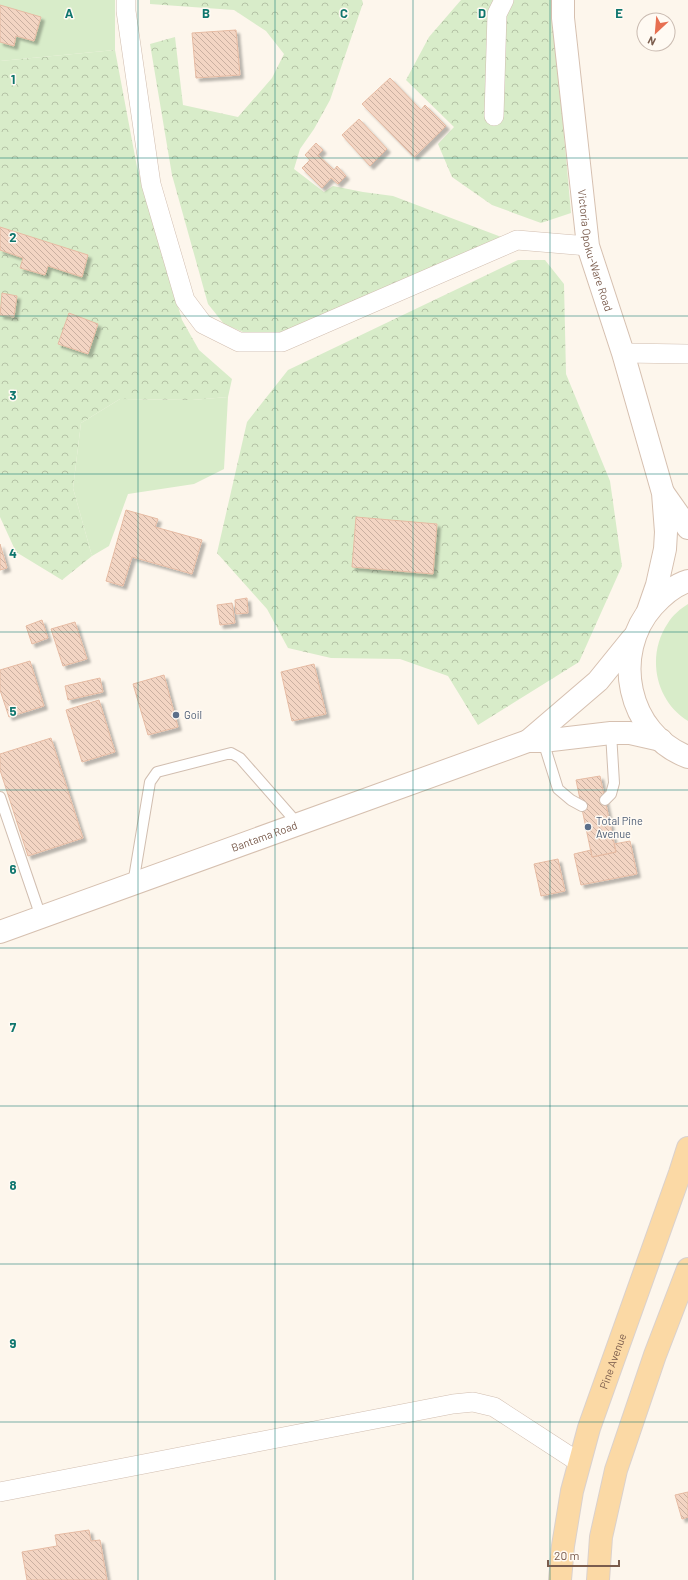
<svg xmlns="http://www.w3.org/2000/svg" width="688" height="1580" viewBox="0 0 688 1580" font-family="Barlow,sans-serif">
<defs>
<pattern id="forest-crowns" width="20" height="18" patternUnits="userSpaceOnUse"><rect width="20" height="18" fill="#d8ecc9"/><path d="M2 6a3 3 0 1 1 6 0M12 15a3 3 0 1 1 6 0" fill="none" stroke="#b4c2a5"/></pattern>
<pattern id="building-back-hatch" width="6" height="6" patternUnits="userSpaceOnUse"><rect width="6" height="6" fill="#f3d5c3"/><path d="M-1 5l2 2M0 0l6 6M5-1l2 2" fill="none" stroke="#cab0a1"/></pattern>
<filter id="shadow"><feDropShadow dx="3.5" dy="3.5" stdDeviation="1" flood-color="#0004"/></filter>
</defs>
<rect width="100%" height="100%" fill="#fdf6ec"/>
<path fill="#d8ecc9" d="M0,0H115V50L0,61Z
M228,397L224,469L194,484L128,494L109,546L92,556L73,488L81,423L120,399L192,400Z
M688,604V721C655,701 646,655 668,623C673,615 680,609 688,604Z"/>
<path fill="url(#forest-crowns)" d="M150,0H362L363,3L330,100L314,129L300,149L294,169L324,192L333,186L363,192L393,196L504,238L279,335H250L224,324L208,304L172,175L150,44L175,37L183,105L238,117L272,78L284,54L266,31L234,10L150,4Z
M461,0H552L571,213L541,223L492,205L452,177L438,144L454,127L406,80L429,37Z
M115,50L137,167L182,320L199,350L232,379L228,397L192,400L120,399L81,423L73,488L92,556L62,580L16,552L0,517V61Z
M518,260H545L564,284L566,374L610,481L622,566L579,662L478,725L448,676L400,659L331,658L288,648L267,609L217,553L247,422L288,370Z"/>
<path fill="url(#building-back-hatch)" stroke="#e6bba3" filter="url(#shadow)" d="M0,5L41,17L34,41L16,36L14,46L0,42Z
M236,30L240,75L196,78L192,33Z
M390,78L421,110L425,105L446,126L414,157L362,104Z
M359,119L387,149L370,166L342,135Z
M316,143L323,150L318,155L334,170L337,166L346,176L338,184L331,178L322,188L302,168L310,160L305,155Z
M0,227L88,255L82,277L48,266L45,275L20,268L23,258L0,250Z
M2,293L17,296L14,317L0,315Z
M69,313L98,324L88,354L58,344Z
M126,510L158,519L155,527L202,540L192,574L132,557L123,586L106,581Z
M356,517L437,524L433,574L352,567Z
M0,544L7,568L0,570Z
M247,598L248,613L236,614L235,600Z
M232,603L235,623L220,625L217,605Z
M42,620L48,638L32,644L26,626Z
M75,622L87,659L63,666L51,629Z
M30,661L44,706L9,717L0,690V670Z
M314,664L326,714L292,721L281,672Z
M164,675L178,727L148,735L133,684Z
M100,678L103,692L68,700L65,686Z
M99,700L115,752L82,762L66,710Z
M51,738L83,838L28,856L0,770V754Z
M600,776L616,852L592,857L576,780Z
M630,841L637,874L581,885L574,854L591,850L592,857L616,852L614,844Z
M558,859L565,891L541,896L534,864Z
M688,1492V1517L682,1519L675,1495Z
M89,1530L91,1541L100,1540L107,1580H27L22,1552L57,1546L55,1535Z"/>
<g fill="none" stroke-linecap="round" stroke-linejoin="round">
<defs>
<path id="lane" d="M543,741L558,789L571,800L582,806
M0,797L41,917
M605,800L611,794L614,783L611,733
M133,884L150,782L157,772L231,753L240,758L298,824"/>
<path id="street" d="M126,0V11L151,184L185,300L203,324L239,342H282L517,240L588,246
M494,116L497,14L504,0
M623,353L688,354
M0,1492L453,1404L473,1402L494,1407L580,1463"/>
<g id="secondary">
<path id="s1" d="M563,0V18L588,246L623,353L663,493L666,532L665,549L657,585L648,611"/>
<path d="M664,494L688,528"/>
<path d="M688,581C675,585 663,595 653,606C611,653 627,734 688,757"/>
<path d="M528,741L598,681L632,639"/>
<path id="s2" d="M0,932L528,741H543L611,733H630L661,740"/>
</g>
<g id="primary">
<path id="s3" d="M560,1580L563,1546L572,1491L589,1428L680,1173L688,1148"/>
<path d="M598,1580L601,1537L616,1470L655,1355L688,1269"/>
</g>
</defs>
<use href="#lane" stroke="#d1beb0" stroke-width="12"/>
<use href="#street" stroke="#d1beb0" stroke-width="20"/>
<use href="#secondary" stroke="#d6c0b0" stroke-width="24"/>
<use href="#primary" stroke="#dad1cd" stroke-width="24"/>
<use href="#lane" stroke="#fff" stroke-width="10"/>
<use href="#street" stroke="#fff" stroke-width="19"/>
<use href="#secondary" stroke="#fff" stroke-width="22"/>
<use href="#primary" stroke="#fbd9a5" stroke-width="22"/>
</g>
<path fill="none" stroke="#0f766e" stroke-width="1" stroke-opacity="0.55" d="M138,0V1580M275,0V1580M413,0V1580M550,0V1580M0,158H688M0,316H688M0,474H688M0,632H688M0,790H688M0,948H688M0,1106H688M0,1264H688M0,1422H688"/>
<g fill="#5c6f8a" stroke="#fffaf3" stroke-width="1.5">
<circle cx="176" cy="715" r="4"/>
<circle cx="588" cy="827" r="4"/>
</g>
<g text-anchor="middle" stroke-width="3" stroke-linejoin="round" paint-order="stroke">
<g font-size="11" fill="#7a5c4d" stroke="#fffaf3">
<text dy="4" stroke="none"><textPath href="#s1" startOffset="253">Victoria Opoku-Ware Road</textPath></text>
<text dy="4" stroke="none"><textPath href="#s2" startOffset="281">Bantama Road</textPath></text>
<text dy="4" stroke="none"><textPath href="#s3" startOffset="226">Pine Avenue</textPath></text>
</g>
<g font-size="11" fill="#4e5e75" stroke="#fffaf3" text-anchor="start">
<text x="184" y="719">Goil</text>
<text x="596" y="825">Total Pine<tspan x="596" dy="13">Avenue</tspan></text>
</g>
</g>
<g font-size="13" text-anchor="middle" font-weight="bold" fill="#0f766e" stroke="#fffaf3" stroke-width="3" stroke-linejoin="round" paint-order="stroke">
<text x="69" y="18">A</text>
<text x="206" y="18">B</text>
<text x="344" y="18">C</text>
<text x="482" y="18">D</text>
<text x="619" y="18">E</text>
<text x="13" y="84">1</text>
<text x="13" y="242">2</text>
<text x="13" y="400">3</text>
<text x="13" y="558">4</text>
<text x="13" y="716">5</text>
<text x="13" y="874">6</text>
<text x="13" y="1032">7</text>
<text x="13" y="1190">8</text>
<text x="13" y="1348">9</text>
</g>
<g transform="translate(656 32) rotate(206)"><circle r="19" fill="#fffaf3" stroke="#cabbb1"/>
<path d="M0-3L7 15L0 10L-7 15Z" fill="#e76f51"/>
<text y="-6" font-size="11" font-weight="bold" text-anchor="middle" fill="#7a5c4d">N</text>
</g>
<path d="M548 1560v6h71v-6" fill="none" stroke="#7a5c4d" stroke-width="2"/>
<text x="554" y="1560" font-size="12" fill="#7a5c4d" stroke="#fffaf3" stroke-width="3" paint-order="stroke">20 m</text>
</svg>
